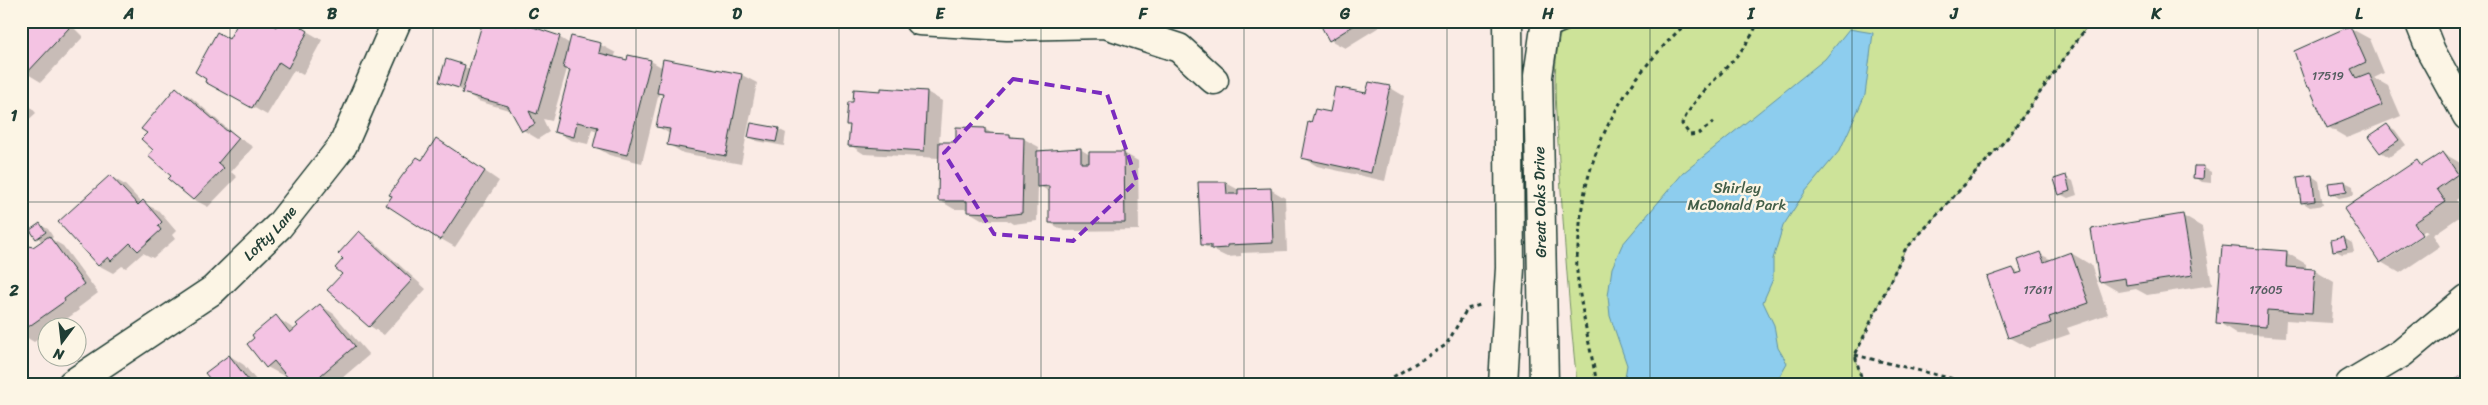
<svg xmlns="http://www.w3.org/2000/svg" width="2488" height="405" viewBox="0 0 2488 405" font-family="Sriracha,sans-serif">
<rect width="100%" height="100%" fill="#faebe5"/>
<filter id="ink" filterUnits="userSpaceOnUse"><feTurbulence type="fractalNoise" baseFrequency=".02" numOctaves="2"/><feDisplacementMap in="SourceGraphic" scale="10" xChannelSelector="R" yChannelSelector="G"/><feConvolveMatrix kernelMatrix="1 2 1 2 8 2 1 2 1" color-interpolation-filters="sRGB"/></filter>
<g filter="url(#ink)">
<path fill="#cde399" stroke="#769066" d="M1564,21H2091L2009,136L1905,250L1855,355L1863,384H1577C1569,309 1564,235 1559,161C1557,115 1549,65 1564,21Z"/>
<path fill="#8dcdee" stroke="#6193a4" d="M1849,29L1873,33L1865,95L1840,150L1805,192L1783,226L1773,259V279L1763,302L1774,325L1778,348L1787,363L1779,377L1780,384H1624L1627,365L1610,316L1608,296L1612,268L1622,245L1683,173L1825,59Z"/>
<path fill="#0003" fill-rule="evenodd" d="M21,21H67L83,37L41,82L26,73Z
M289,21L322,40L303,75L294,70L267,115L207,81L229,41L277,29Z
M1318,21H1389L1345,48L1330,40Z
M2301,21H2318L2307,25Z
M2350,28L2370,39L2384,73L2374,78L2388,86L2401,116L2347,138L2328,127L2312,89L2308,87Z
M559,37L570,44L572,37L601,45L616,53L614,58L627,62L651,61L663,68L664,61L742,75L757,83L741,164L683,153L668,144L670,134L657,126L664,96L659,93L642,163L609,155L594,146L598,131L592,129L588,144L570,140L556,131L571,71L567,69L552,121L543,119L549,132L538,139L523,130L512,111L478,101L464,91L441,82L447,61L470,69Z
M1389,87L1404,96L1385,181L1317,166L1302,157L1312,124L1367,95Z
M176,89L191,97L232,133L253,147L231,172L237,177L208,207L193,199L172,176L155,149Z
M882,89L927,92L942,101L939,143H957L985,129L994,135H1010L1016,139H1024L1039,147L1038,152L1080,149L1090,155L1124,153L1138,161L1139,230L1065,231L1050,223V192L1038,185L1037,221L1013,224L1007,220H983L968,211V209H954L939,200L940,158L864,154L850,145L851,126L847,124L854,104L882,92Z
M21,96L36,113L26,122L21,119Z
M2387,125L2395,130L2406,145L2389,157L2381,152Z
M778,129L786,133L784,146L757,141L749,137Z
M451,148L499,181L455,247L441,239Z
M2443,153L2462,164L2467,171V192L2456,200L2465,213L2433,235L2440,246L2400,273L2381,262L2417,161L2424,166ZM2426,230L2428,232L2388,259V256Z
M2204,168L2211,172V183L2202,182L2194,177Z
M110,176L125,185L142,203L158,210L176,231L172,235L175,239L153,258L143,253L126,268L122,266L113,273L98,265Z
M2312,176L2319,181L2323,205L2310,207L2302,202Z
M2066,177L2073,181L2077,195L2068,198L2060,194Z
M2345,182L2353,186L2354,195L2339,198L2331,193Z
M1226,183L1239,190L1270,189L1285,198L1287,251L1241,253V256L1227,257L1202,245Z
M2183,216L2202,227L2212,285L2147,295L2136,289L2119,292L2100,281Z
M40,225L48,229L53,237L51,239L63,246L98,293L78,308L79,310L54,328H48V332L34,342L21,334V254L42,242L32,230Z
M359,233L374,242L426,289L384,335L370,326L329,290L343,274L345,259Z
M2344,238L2352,243L2354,252L2342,254L2334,250Z
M2223,248L2287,253L2306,264V270L2315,271L2334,282L2331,323L2286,320L2285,337L2237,334L2218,322Z
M2071,253L2091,265L2108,314L2067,328L2070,334L2029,348L2009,337L2013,269L2021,274L2040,254L2052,260Z
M320,305L334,314L369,355L335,384H294L285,372L282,375L267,367L276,317L295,330Z
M230,356L244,365L259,384H204Z"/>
<path fill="#f4c3e3" stroke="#1f3d34" d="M21,21H62L69,28L26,74L21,70Z
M239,21H266L276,27L279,21H292L308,31L288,68L279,62L252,108L205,82L206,79L195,72L217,32L229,39Z
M483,21H503L517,26L518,22L560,36L537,114L529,111L535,124L522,131L508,106L462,93Z
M1315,21H1361L1329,41L1321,26L1318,27Z
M2350,26L2366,62L2351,69L2356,78L2369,73L2382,105L2327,128L2309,87L2307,88L2294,51Z
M571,36L601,43L599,53L627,60L628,55L651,60L627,155L593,147L598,127L577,122L574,137L554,132L570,70L563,68Z
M446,59L465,65L459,88L439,82Z
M663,59L742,74L726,156L667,145L670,129L656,127L663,94L657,93Z
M1369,82L1390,86L1371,173L1301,158L1308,122L1311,123L1315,109L1330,112L1335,87L1366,93Z
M176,87L228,132L229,130L239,138L218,163L224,168L193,200L168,179L171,176L148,156L153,150L141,139L147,133L141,129Z
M881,88L927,91L924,151L848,146L850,125H846L848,102H853L854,89L881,91Z
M751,123L779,128L776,142L748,137Z
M2387,124L2399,140L2380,153L2368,137Z
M956,127L985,128V133L1010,134V137L1024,138L1022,213L997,216L994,213L967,212V201H938L939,142H956Z
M436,138L485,171L440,240L386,205L392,196L389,195L402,176L417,157L422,160Z
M1081,148V163H1089V152H1124L1125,223H1049V186L1037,187V151Z
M2443,152L2458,174L2437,189L2446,202L2414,223L2422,235L2380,263L2344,209L2417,160L2421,166Z
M2194,166H2204L2203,179L2193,178Z
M110,175L138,205L143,200L162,222L158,226L161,230L138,251L130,243L111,261L108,257L98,266L58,222Z
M2066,175L2070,191L2059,195L2054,179Z
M2312,175L2315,201L2301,203L2297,177Z
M2345,181L2347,191L2330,194L2328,183Z
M1198,182H1226L1227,194H1238V189L1271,188L1273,243L1227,245V248L1211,249V245H1201Z
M2183,214L2193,275L2126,285L2125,278L2099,282L2091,229Z
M40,223L46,232L36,239L30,230Z
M359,231L412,280L369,327L327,290L342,274L335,268L343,259L338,254Z
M49,236L84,284L64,299L65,301L21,332V251L28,246L33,247Z
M2344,237L2347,248L2333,251L2331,240Z
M2222,246L2287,251L2286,267L2315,269L2312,313L2267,310L2266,327L2216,323Z
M2040,252L2044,262L2071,252L2089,303L2049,317L2051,323L2008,338L1987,277L2013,268L2016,274L2022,272L2018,260Z
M320,304L355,346L321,375L318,384H293L274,361L266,368L247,344L254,338L252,335L276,315L290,333L298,326L296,324Z
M229,355L251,384H201L209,378L205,373Z
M2460,376L2466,384H2450Z"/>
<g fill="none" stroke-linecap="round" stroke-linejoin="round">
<defs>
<path id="service" d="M1544,30L1566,21"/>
<g id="minor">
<path d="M919,21L1007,26L1105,24L1179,48L1214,80"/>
<path d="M2419,21L2431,51L2467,116"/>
<path id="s1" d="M72,384L213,290L279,226L343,145L397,21"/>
<path d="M2350,384L2402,353L2467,299"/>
</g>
<path id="tertiary" d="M1503,384L1510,268L1508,21
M1544,384L1538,76L1546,21"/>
</defs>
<use href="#service" stroke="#1f3d34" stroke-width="21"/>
<use href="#minor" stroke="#1f3d34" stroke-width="31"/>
<use href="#tertiary" stroke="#1f3d34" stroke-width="31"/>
<path stroke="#1f3d34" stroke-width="3" stroke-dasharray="4 4" stroke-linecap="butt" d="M1714,122L1698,134L1690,135L1682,124C1699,85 1745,60 1758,21
M1855,355L1974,384
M1390,384L1393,377L1446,345L1467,309L1480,305
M1597,384C1590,346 1581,310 1577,272C1576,261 1578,249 1579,238C1583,150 1625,79 1689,21
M1863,384L1855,355L1905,250L2009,136L2091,21"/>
<use href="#service" stroke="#fcf5e5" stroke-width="18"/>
<use href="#minor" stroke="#fcf5e5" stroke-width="28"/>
<use href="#tertiary" stroke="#fcf5e5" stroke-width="28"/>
</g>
</g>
<path fill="none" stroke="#7b2cbf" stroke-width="4" stroke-dasharray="10 6" stroke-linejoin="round" d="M1013,79L1107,94L1137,181L1073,241L994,234L944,153Z"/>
<path fill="none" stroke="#1f3d34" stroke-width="1" stroke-opacity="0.55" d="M230,21V384M433,21V384M636,21V384M839,21V384M1041,21V384M1244,21V384M1447,21V384M1650,21V384M1852,21V384M2055,21V384M2258,21V384M21,202H2467"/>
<g text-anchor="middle" stroke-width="5" stroke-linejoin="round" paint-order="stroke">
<g font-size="12" fill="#545e60">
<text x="2328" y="80">17519</text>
<text x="2038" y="294">17611</text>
<text x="2266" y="294">17605</text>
</g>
<g font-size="15" fill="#425e48" stroke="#fcf5e5">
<text x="1737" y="193">Shirley<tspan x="1737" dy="17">McDonald Park</tspan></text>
</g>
<g font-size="15" fill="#1f3d34" stroke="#fcf5e5">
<text transform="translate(1540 202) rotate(-91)" y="5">Great Oaks Drive</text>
<text dy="5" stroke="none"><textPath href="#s1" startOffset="250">Lofty Lane</textPath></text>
</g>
</g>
<rect width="2488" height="405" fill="none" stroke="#fcf5e5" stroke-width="55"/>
<g transform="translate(62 342) rotate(195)"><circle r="24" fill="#fcf5e5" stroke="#a4ab9e"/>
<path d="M0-4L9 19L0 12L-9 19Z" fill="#1f3d34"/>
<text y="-8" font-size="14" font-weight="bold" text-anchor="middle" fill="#1f3d34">N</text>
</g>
<rect x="28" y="28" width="2432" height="350" fill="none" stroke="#1f3d34" stroke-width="2"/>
<g font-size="16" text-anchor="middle" font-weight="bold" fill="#1f3d34">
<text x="129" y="19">A</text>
<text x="332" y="19">B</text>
<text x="534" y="19">C</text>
<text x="737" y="19">D</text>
<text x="940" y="19">E</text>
<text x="1143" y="19">F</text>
<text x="1345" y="19">G</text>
<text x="1548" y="19">H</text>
<text x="1751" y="19">I</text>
<text x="1954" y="19">J</text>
<text x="2156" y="19">K</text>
<text x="2359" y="19">L</text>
<text x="14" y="121">1</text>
<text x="14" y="296">2</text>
</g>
</svg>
